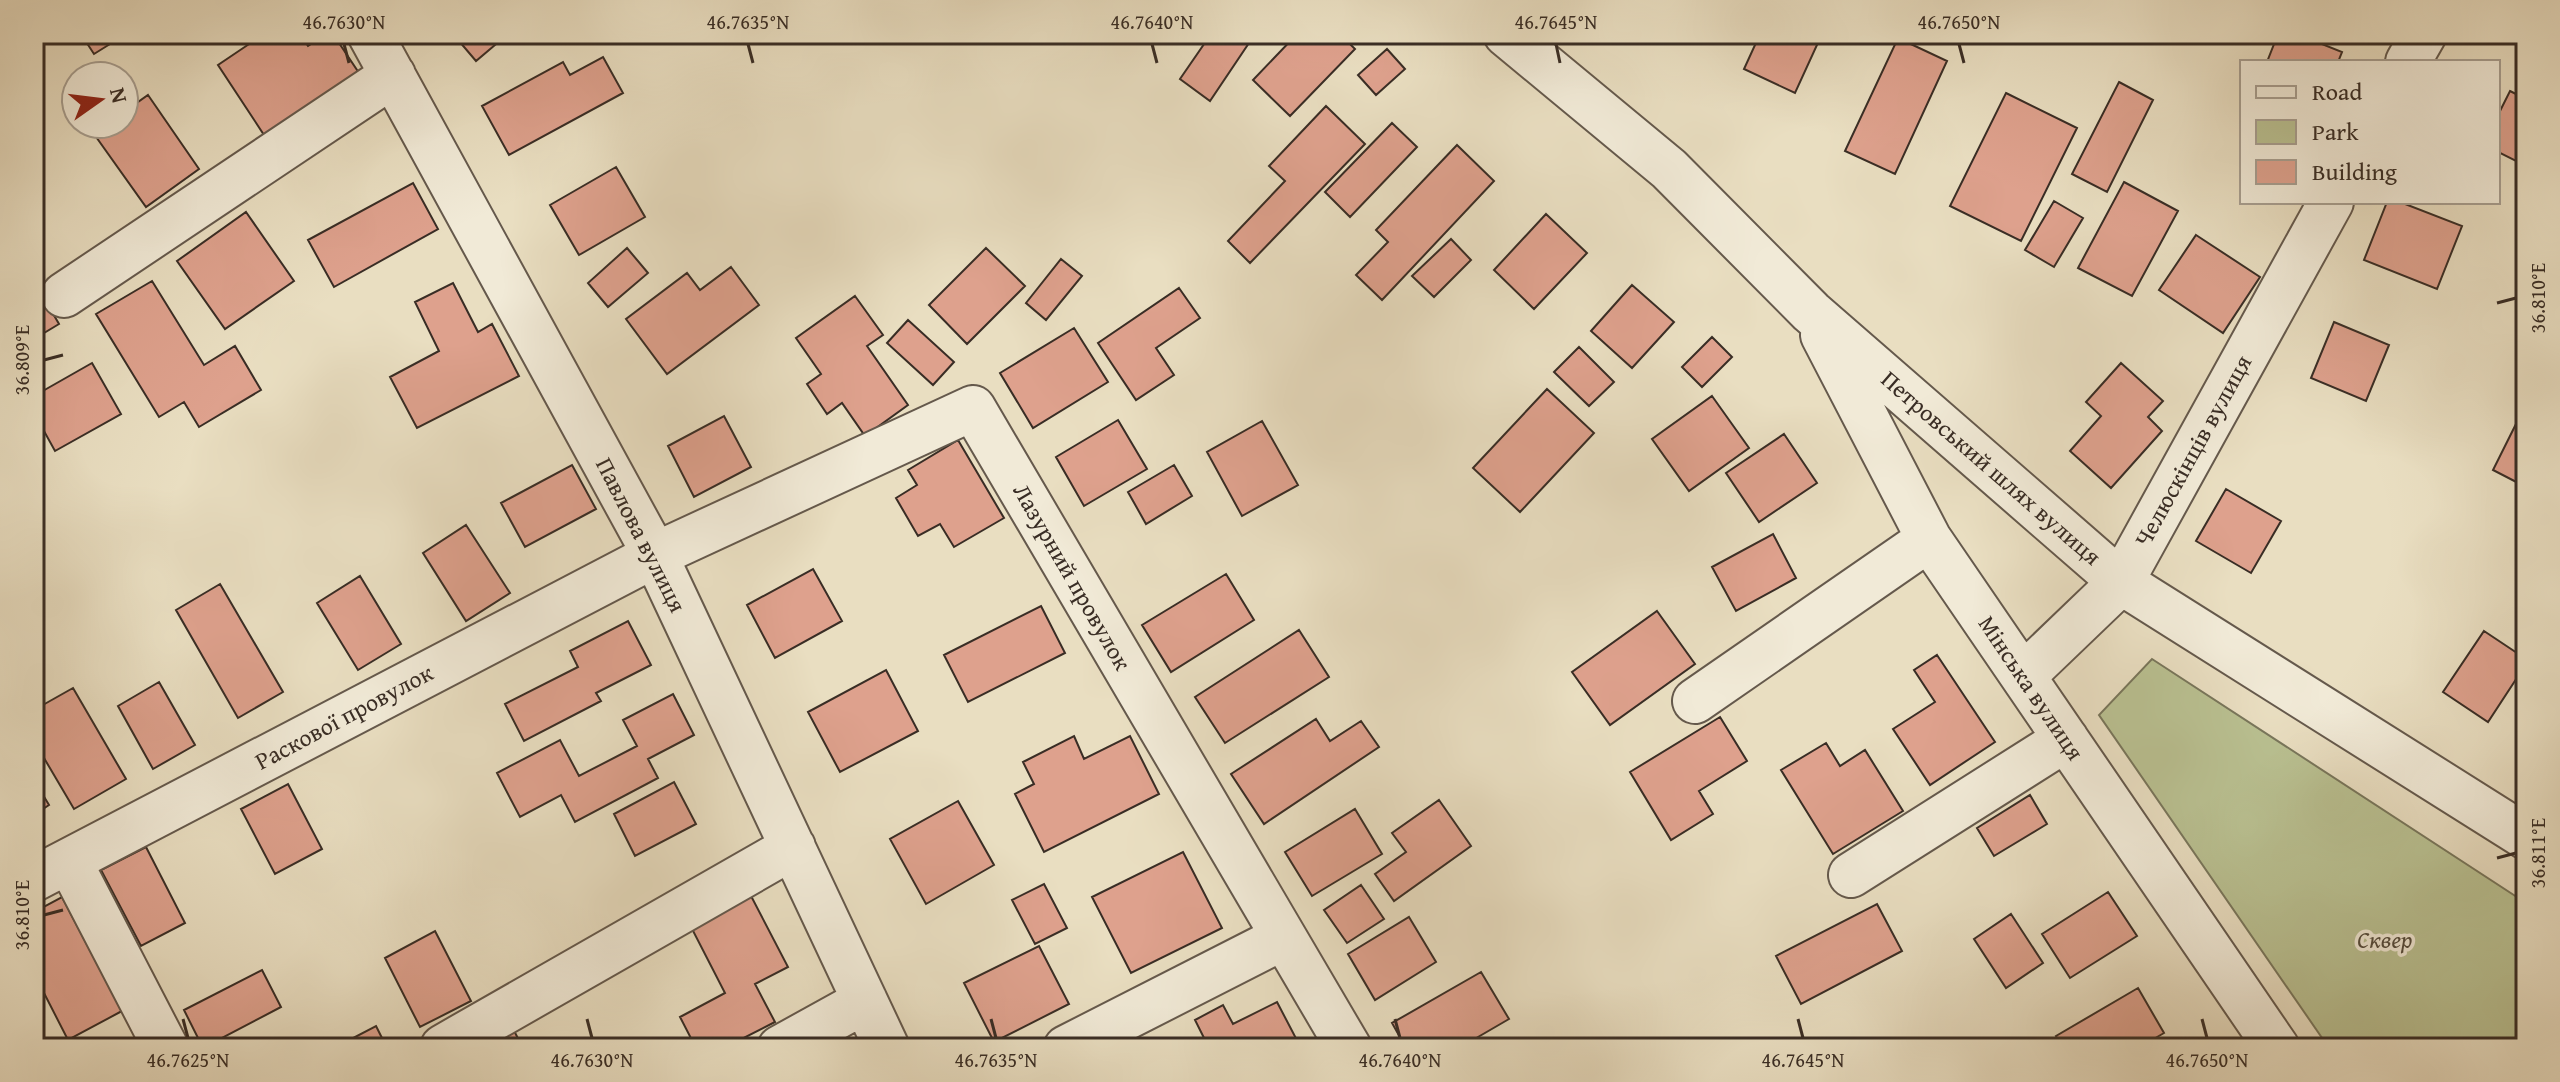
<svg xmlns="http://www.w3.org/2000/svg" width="2560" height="1082" viewBox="0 0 2560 1082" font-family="'Gentium Book Plus',serif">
<rect width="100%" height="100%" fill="#e9dec1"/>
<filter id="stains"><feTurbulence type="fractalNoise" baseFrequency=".0025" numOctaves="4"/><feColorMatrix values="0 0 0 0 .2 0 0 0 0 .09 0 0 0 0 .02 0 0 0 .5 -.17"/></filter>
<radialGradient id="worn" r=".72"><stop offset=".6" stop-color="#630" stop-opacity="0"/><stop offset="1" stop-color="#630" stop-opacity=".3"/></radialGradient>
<path fill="#b9c091" stroke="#79765b" stroke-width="2" d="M2152,659L2526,903V1048H2329L2099,715Z"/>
<path fill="#dea18d" stroke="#392d25" stroke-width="2" d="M81,34H126L94,54Z
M264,34H300L308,46L327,34H333L361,76L266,138L218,65Z
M453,34H508L476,61Z
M1211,34H1255L1210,101L1180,79Z
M1297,34H1340L1355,49L1290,116L1253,80Z
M1760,34H1822L1795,93L1744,69Z
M2278,34H2297L2342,52L2338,62H2267Z
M1898,38L1947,61L1895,174L1845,151Z
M1387,49L1405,69L1376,95L1358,75Z
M603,57L623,93L509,155L482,106L563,62L570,75Z
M2119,82L2153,100L2107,192L2072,174Z
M2510,91L2526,99V166L2498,152V115Z
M2006,93L2077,128L2021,241L1950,206Z
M148,95L199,169L146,207L94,134L107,124H124V112Z
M1326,106L1365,144L1250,263L1228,241L1285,181L1269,166Z
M1392,123L1417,147L1350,217L1325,192Z
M1457,145L1494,181L1382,300L1356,275L1388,242L1376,230Z
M616,167L645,217L579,255L550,205Z
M2124,182L2178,211L2132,296L2078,268Z
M413,183L438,229L334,287L308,240Z
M2054,201L2083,218L2054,267L2025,250Z
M2387,202H2400L2462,226L2437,289L2364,260Z
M246,212L294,281L225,329L177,261Z
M1546,214L1587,253L1534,309L1494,270Z
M2196,235L2260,277L2223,333L2159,290Z
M1451,239L1471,260L1434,297L1412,276Z
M627,248L648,273L608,307L588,283Z
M986,248L1025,286L967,344L929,305Z
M1061,259L1082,276L1046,320L1026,303Z
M731,267L759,305L667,374L626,319L687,273L700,290Z
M34,281L59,324L34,339Z
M152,281L204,365L235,346L261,390L199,427L184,402L159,417L96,314Z
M453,283L478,332L492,324L519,376L417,428L390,377L439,351L415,302Z
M1632,285L1674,322L1632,368L1591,331Z
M1179,288L1200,318L1156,348L1174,375L1136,400L1098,343Z
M855,296L883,335L867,346L908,405L865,436L842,403L827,414L807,384L821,374L796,338Z
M908,320L954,362L933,385L887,343Z
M2334,322L2389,345L2366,401L2311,378Z
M1074,328L1108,382L1033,428L1000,373Z
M1712,337L1732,357L1702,387L1682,367Z
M1579,347L1614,382L1589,406L1554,372Z
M92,363L121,414L55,451L34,413V396Z
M2121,363L2163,401L2148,417L2162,431L2111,488L2070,451L2101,416L2086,402Z
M1547,389L1594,433L1520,512L1473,468Z
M1712,396L1749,448L1689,491L1652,439Z
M724,416L751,467L694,497L668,446Z
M1118,420L1147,469L1084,506L1056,457Z
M1262,421L1298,485L1242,516L1207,452Z
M2517,422L2526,427V487L2493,470Z
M1784,434L1817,483L1759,522L1726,473Z
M958,440L1004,518L954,547L940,524L918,536L896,498L917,485L908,470Z
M572,465L596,509L525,547L501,503Z
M1174,465L1192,496L1146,524L1128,492Z
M2226,489L2281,521L2251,573L2196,541Z
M466,525L510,593L466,621L423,553Z
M1773,534L1796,578L1736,611L1712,567Z
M813,569L842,621L775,658L747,605Z
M1226,574L1254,620L1171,672L1142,625Z
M360,576L401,644L358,670L317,603Z
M220,584L283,692L238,718L176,610Z
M1041,606L1065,653L968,702L944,655Z
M1657,611L1695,664L1610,725L1572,672Z
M628,621L651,665L596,693L601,701L524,741L505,704L578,667L570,651Z
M1299,630L1329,677L1225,743L1195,697Z
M2484,631L2526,659V664L2488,722L2443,692Z
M1937,655L1995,742L1930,785L1893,729L1935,702L1914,670Z
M886,670L918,731L840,772L808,712Z
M159,682L195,745L153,769L118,706Z
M73,688L126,779L74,809L34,741V710Z
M673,694L694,735L648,759L658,778L575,822L561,795L520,817L497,773L560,740L579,776L637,746L623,720Z
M1720,717L1747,761L1699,791L1713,814L1671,840L1630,772Z
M1316,719L1330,741L1361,721L1379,747L1264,824L1231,774Z
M1074,736L1084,759L1130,736L1159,794L1044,852L1015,794L1034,784L1023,762Z
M1826,743L1840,766L1865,750L1903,811L1833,854L1781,770Z
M34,780L49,805L34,815Z
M674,782L696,824L635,856L614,814Z
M288,784L322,849L275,874L241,809Z
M2030,795L2047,824L1994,856L1977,828Z
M1439,800L1471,846L1394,901L1375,874L1406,852L1392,833Z
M958,801L994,865L926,904L890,839Z
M1355,809L1382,854L1312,896L1285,852Z
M146,847L185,923L141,946L101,870Z
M1183,852L1222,928L1131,973L1092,897Z
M1044,884L1067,928L1035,944L1012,900Z
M1361,885L1384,919L1347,943L1324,910Z
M2108,892L2137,936L2070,978L2042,934Z
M750,894L788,967L755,984L775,1022L724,1048H696L680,1017L725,993L690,925Z
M62,897L122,1011L68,1040L43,991L34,995V912Z
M1877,904L1902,951L1801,1004L1776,956Z
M2011,914L2043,963L2006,988L1974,939Z
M1409,917L1436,962L1375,1000L1348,954Z
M435,931L471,1001L420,1027L385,958Z
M1039,946L1069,1004L994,1042L964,983Z
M262,970L281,1007L203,1048L184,1010Z
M1481,972L1509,1019L1459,1048H1406L1392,1023Z
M2138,988L2164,1033L2138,1048H2064L2056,1036Z
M1277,1002L1301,1048H1209L1195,1020L1223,1005L1233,1024Z
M511,1025L523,1048H468Z
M376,1026L387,1048H334Z
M1510,1039L1515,1048H1494Z"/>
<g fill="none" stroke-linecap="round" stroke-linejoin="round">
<defs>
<path id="minor" d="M370,34L655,555L887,1048
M1506,34L1669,169L1811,312L2121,582L2526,837
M2408,62L2424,34
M64,295L393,75
M1823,335L1929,539L2277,1048
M2023,676L2121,582L2331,202
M1695,701L1929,539
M69,861L166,1048
M1851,875L2066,739
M34,879L655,555L973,408L1349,1048
M443,1047L793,847
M780,1048L865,1001
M1066,1048L1282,938"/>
</defs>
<use href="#minor" stroke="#65594c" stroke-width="48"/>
<use href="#minor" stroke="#f1ead7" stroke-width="44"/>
</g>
<path fill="none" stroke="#392d25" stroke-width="3" d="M344,44L349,63M748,44L753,63M1152,44L1157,63M1556,44L1560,63M1959,44L1964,63M2497,303L2516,298M44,360L63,355M2497,858L2516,853M44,915L63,910M183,1019L188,1038M587,1019L592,1038M991,1019L996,1038M1395,1019L1400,1038M1798,1019L1803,1038M2202,1019L2207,1038"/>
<g text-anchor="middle" stroke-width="7" stroke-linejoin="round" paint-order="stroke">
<g font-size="24" fill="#392d25" stroke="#f1ead7">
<text transform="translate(2193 451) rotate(-61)" y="8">Челюскінців вулиця</text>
<text transform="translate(1991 468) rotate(41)" y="8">Петровський шлях вулиця</text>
<text transform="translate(641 535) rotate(63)" y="8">Павлова вулиця</text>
<text transform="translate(1072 577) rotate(60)" y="8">Лазурний провулок</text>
<text transform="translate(2031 688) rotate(56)" y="8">Мінська вулиця</text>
<text transform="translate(344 717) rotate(-28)" y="8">Раскової провулок</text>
</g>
<g font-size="24" font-style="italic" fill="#534a3b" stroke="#f1ead7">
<text x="2385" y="948">Сквер</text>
</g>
</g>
<rect width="2560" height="1082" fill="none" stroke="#e9dec1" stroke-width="88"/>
<rect x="2240" y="60" width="260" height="144" fill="#f1ead7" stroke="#a79e90" stroke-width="2"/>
<rect x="2256" y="86" width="40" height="12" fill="#f1ead7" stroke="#a79e90" stroke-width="2"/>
<text x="2312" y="100" font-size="24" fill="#392d25">Road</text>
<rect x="2256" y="120" width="40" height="24" fill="#b9c091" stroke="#a79e90" stroke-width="2"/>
<text x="2312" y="140" font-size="24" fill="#392d25">Park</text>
<rect x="2256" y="160" width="40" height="24" fill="#dea18d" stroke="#a79e90" stroke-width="2"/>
<text x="2312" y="180" font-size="24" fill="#392d25">Building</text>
<g transform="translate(100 100) rotate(76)"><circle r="38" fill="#f1ead7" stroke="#a79e90" stroke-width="2"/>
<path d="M0-6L14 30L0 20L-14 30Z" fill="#8f2418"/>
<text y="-12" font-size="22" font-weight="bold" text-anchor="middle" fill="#392d25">N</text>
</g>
<rect x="44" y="44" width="2472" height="994" fill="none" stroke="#392d25" stroke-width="3"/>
<g font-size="20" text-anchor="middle" fill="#392d25">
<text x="344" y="29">46.7630°N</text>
<text x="748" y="29">46.7635°N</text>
<text x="1152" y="29">46.7640°N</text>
<text x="1556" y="29">46.7645°N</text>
<text x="1959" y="29">46.7650°N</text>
<text transform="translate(2538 298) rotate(-90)" y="7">36.810°E</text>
<text transform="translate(22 360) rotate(-90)" y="7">36.809°E</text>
<text transform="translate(2538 853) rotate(-90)" y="7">36.811°E</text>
<text transform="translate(22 915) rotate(-90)" y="7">36.810°E</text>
<text x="188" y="1067">46.7625°N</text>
<text x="592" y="1067">46.7630°N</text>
<text x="996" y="1067">46.7635°N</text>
<text x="1400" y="1067">46.7640°N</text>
<text x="1803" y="1067">46.7645°N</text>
<text x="2207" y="1067">46.7650°N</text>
</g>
<rect width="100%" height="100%" filter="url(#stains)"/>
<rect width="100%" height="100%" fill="url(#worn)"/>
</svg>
